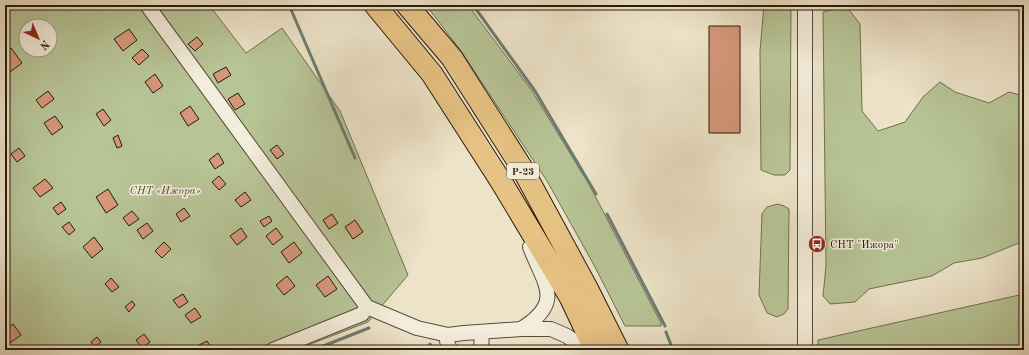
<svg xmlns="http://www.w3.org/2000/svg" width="1029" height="355" viewBox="0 0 1029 355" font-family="'Old Standard TT',serif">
<rect width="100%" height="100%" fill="#ede3c8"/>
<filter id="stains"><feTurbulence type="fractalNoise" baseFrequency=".005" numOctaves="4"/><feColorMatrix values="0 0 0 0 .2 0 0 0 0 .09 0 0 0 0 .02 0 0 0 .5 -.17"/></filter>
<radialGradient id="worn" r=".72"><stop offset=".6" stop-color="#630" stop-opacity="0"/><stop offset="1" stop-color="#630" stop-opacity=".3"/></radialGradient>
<path fill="#b7c496" stroke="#706f50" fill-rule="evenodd" d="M5,5H209L246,53L282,28L340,111L408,275L368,322L295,350H5ZM26,26H50V50H26Z
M426,5H468L532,91L590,186L661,323V326H625L594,265L547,181L461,51Z
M764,5H791L790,170L785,175H774L761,170L760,51Z
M846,6L860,24L862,111L878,131L905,122L923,97L940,82L955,92L989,103L1009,92L1024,96V241L982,258L954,263L932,276L869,289L855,302L830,304L823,296L826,266L823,12Z
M778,204L784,206L789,209L788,309L784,314L777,317L767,313L759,295L762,214L767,207Z
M1024,294V350H818V340Z"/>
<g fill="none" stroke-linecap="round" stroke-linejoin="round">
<path stroke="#6c7c72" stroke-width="3" d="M289,5L355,158
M473,5L535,91L596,194
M607,214L665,326
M666,332L673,350
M430,344L433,350
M313,350L369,328"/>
</g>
<path fill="#d49779" stroke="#281a0a" d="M709,26H740V133H709Z
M129,29L137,40L123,51L114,39Z
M197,37L203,44L195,51L188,44Z
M11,48L22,63L6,75L5,73V53Z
M142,49L149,56L139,65L132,58Z
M226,67L231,75L218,83L213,74Z
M155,74L163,86L153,93L145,82Z
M48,91L54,99L42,108L36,100Z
M238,93L245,104L235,110L228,99Z
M190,106L199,119L188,126L180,113Z
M103,109L111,120L104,126L96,114Z
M55,116L63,127L52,135L44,123Z
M118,135L122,146L117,148L113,138Z
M277,145L284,154L277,159L270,150Z
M19,148L25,156L17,162L11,154Z
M218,153L224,163L215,169L209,160Z
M219,176L226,184L219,190L212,182Z
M45,179L53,188L40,197L33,188Z
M108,189L118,205L106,213L96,197Z
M245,192L251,200L241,207L235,200Z
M61,202L66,209L58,215L53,208Z
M184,208L190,216L181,222L176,214Z
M132,211L139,219L129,226L123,218Z
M332,214L338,223L329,229L323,220Z
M269,216L272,221L264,227L260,221Z
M355,220L363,232L353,239L345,227Z
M69,222L75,230L69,235L62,227Z
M147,223L153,231L143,239L137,230Z
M241,228L247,237L237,245L230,236Z
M276,228L283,237L273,245L266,236Z
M94,237L103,249L92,258L83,247Z
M164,242L171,249L162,258L155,251Z
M294,242L302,253L289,263L281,252Z
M287,276L295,286L284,295L276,285Z
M328,276L337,289L325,297L316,285Z
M111,278L119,287L112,292L105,284Z
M183,294L188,302L179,308L173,300Z
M132,301L135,305L129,312L125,307Z
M195,308L201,317L191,323L185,315Z
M13,324L21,335L7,345L5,343V330Z
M144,334L150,342L142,348L136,340Z
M97,337L101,342L95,347L91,342Z
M207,341L211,347L206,350H202L199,345Z"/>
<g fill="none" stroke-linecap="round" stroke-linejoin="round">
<defs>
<path id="minor" d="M147,5L367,307L417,328L448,335L464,333L521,329H551L567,336L574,341L581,350
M805,5V350
M521,329C565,302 544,284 530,247
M448,335L447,341L450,350
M273,350L362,314L367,307
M481,350L482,332"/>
<path id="highway" d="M375,5L432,74L502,183L570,297L595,350
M407,5L452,58L522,168L587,288L618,350"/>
</defs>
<use href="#minor" stroke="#594c3a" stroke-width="16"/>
<use href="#highway" stroke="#281a0a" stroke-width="23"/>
<use href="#minor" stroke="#f3eddb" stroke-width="14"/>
<use href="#highway" stroke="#e6c284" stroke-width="21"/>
</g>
<defs>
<symbol id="bus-disc" viewBox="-11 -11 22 22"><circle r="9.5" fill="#8f2418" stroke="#f3eddb"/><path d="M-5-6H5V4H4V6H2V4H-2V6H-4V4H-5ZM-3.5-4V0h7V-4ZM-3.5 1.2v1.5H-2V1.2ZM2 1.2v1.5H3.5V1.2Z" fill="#fff"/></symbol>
</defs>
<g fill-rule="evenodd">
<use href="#bus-disc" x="807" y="234" width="20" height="20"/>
</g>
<g text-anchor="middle" stroke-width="3" stroke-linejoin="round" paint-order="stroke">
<rect fill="#f3eddb" stroke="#655949" stroke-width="1" x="507" y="163" width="32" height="16" rx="3"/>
<g font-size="10" font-weight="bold" fill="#281a0a">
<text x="523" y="175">Р-23</text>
</g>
<g font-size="11" font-style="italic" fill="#534d34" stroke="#f3eddb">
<text x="165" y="194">СНТ «Ижора»</text>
</g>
<g font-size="11" fill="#281a0a" stroke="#f3eddb" text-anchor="start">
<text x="830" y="248">СНТ "Ижора"</text>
</g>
</g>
<rect width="1029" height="355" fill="none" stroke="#ede3c8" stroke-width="20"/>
<rect x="6" y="6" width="1017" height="343" fill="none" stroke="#281a0a" stroke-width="2"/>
<rect x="10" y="10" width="1009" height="335" fill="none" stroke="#281a0a"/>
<g transform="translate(38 38) rotate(136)"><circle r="19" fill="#f3eddb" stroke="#a29987"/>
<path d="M0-3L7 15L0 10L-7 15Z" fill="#8f2418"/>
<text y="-6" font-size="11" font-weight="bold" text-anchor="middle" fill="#281a0a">N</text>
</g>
<rect width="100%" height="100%" filter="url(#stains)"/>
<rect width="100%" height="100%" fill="url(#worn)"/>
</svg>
